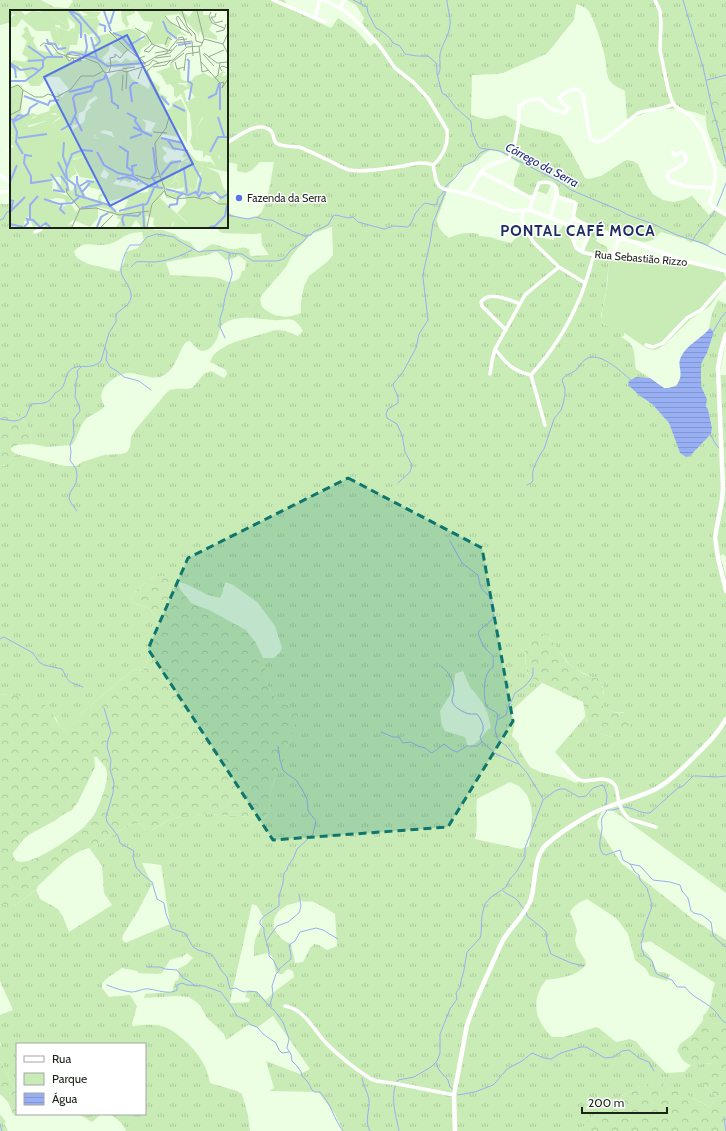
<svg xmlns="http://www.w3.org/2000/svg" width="726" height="1131" viewBox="0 0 726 1131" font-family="Cabin,sans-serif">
<defs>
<pattern id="grass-tufts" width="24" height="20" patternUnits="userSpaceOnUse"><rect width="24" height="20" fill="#c9ecb7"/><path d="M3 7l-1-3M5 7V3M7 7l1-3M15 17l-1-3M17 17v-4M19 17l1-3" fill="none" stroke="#acca9d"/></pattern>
<pattern id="forest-crowns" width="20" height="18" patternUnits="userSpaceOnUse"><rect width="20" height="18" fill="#c9ecb7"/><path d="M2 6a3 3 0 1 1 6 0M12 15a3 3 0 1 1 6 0" fill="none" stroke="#acca9d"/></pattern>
<pattern id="water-rules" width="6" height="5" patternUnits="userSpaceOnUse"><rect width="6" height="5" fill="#98aff3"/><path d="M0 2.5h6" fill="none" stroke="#8296d0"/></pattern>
</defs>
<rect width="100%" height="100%" fill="#ecffe3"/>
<path fill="url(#grass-tufts)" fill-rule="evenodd" d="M0,0H41L54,7L68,8L73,1L72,0H284L286,2L287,7L331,28L338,18L356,30L370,46L377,41L362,23L364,18L356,5L347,0H726V81C714,90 705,101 705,116C675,104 656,108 627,120L625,91C621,88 615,87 612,83C605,77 607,65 605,57C603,46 594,19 588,10C585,7 581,6 577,4L576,6L574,20L549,51L546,54L503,73L497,74L472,75L471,115L485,119H490L505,115L509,117L521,124L527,127L546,131L561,136L571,151L585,178C590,180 595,177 601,176L626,160L633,161L638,164L648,187L653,194L663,200L673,202L683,200L692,196L709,215L716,208L726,214V220L708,246L693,241L692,243L683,238H681L661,232L653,240L645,242L629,239L625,235L621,233H612L601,230L596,241L607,247L609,259L606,292L601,315L603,324L624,332V336L621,337C638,346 633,353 636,369L650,378L636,377L644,399L653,405L669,423L680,453L690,456L711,434L712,428L708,409L706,408L707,399L701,386V364L707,353L713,335L711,329L709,328L712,313L718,300L726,304V340L721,367L720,375H726V557L723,554L720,556L726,576V893L611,809L602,812L597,822L598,828L621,863L646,882L694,920L726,940V1018L717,1024L710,1022H705L703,1020V1016C715,1004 709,997 715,983L650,941L649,942L641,943L640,945C643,951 650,954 652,960C655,965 654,968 658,972H664L670,975L667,981L650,976L646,969L635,960L628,934L620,923L616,918L587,899C579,902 575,905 570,912L577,930L575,940L577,947L585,960L586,965C575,977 561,978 546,980C530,1000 535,1021 552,1037H564L596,1027L599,1028L616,1042L630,1039L637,1042L641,1048L666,1073L684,1072L691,1065C700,1066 703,1062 712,1064L713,1070L704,1086L716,1096L710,1107L665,1084L640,1087L623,1095L602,1108L579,1131H343L335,1114L318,1092L269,1091L274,1088L266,1061L300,1074L310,1069L273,1016L258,1027L248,1025L226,1040L224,1034L207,1018L200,1005L189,997L176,996L144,998L145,994L172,992L175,981L178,980L179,978L178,969L187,964L193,958L187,953L182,957L176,958L170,960L162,973L157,974L139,973L137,971L122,968L110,976L102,983V988L109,997L130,995L137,1006L132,1024L133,1026C142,1025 153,1024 161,1026C167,1027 173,1031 178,1035C193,1046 207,1063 210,1083L237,1091L242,1094L248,1115L250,1131H126C123,1123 117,1119 110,1114H145V1044H17V1091L12,1084L2,1063L0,1062V1047L1,1044L0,1043V1015L13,1010L0,981V903L9,906L17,904L36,890L40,899L58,909L63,917L69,932L112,905L104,893L102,866L90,849L129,825L140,823L145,830H152L167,821L181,816H196L205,813L219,815L241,816L259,819L265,818L269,812L270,796L272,787L285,750L291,738L292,735L290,706L278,702L268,687L263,658H274L280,652L282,648L275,626L257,602L233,585L226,582C222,588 224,592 220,598L208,595L186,584L156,576C147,582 132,590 131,602L149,608L154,614L158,621L160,629L143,671L134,669L79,715V720L64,729L60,727L56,718L9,695L0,694V466H4L16,454L65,466H76L82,462L104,455L122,454L127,452L130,447L131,437L135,430L168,391C176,387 184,390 192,388L205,373L211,371L224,378L227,374L226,370L210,362C216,344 246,339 262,334C267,333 272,330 277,330C285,330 291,333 298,336L303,331C301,327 297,322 293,320C287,318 280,321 274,320C257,319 234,313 220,327C220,336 211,355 199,350C196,348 193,344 190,341L186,342C178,352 176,369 164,375C153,382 140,372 128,373C117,374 97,388 102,401C103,403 104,405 105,406C100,412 92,414 86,419C79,426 78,438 72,445L47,447L32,444C32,433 27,421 16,415C9,412 6,411 0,405V204H7L11,203V227H153L154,230H162L175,234L181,239L190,242L197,251H200L212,244C220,245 227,250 236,249C243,248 240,246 249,249L250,255L251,256L269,255L262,245L261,233L253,234L222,233L219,231L216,227H227V211C231,215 236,216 241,218C246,219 255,219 259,215C267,208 272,174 274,162H260L252,170L246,173L237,171V164L227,162V11H11V23H7L0,25ZM491,150L500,152L520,164L514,180V186L529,196L535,193L536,191L547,194L551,184C557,187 560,189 559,196L576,205L574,215C581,220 591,230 589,240C588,243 585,246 584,249H579L572,242L564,224L553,240L521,233L511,243L502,241L490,237L479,236V234C466,232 460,233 449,238L444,234L438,226L437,219L449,186L455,176L464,166L467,164L477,161L484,154ZM331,227H332L333,255L328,261L309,276L304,286L301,302V313C285,319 275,318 262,307L260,299L262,295L286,267L291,257L299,247L312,234ZM142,232L144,241L138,248L126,252L124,263L119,271L88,264L77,258L74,252C85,238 94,248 109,244C117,242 122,237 129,234C133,233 138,232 142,232ZM215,252H217L226,260L232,259L239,256L246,261L245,270L242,271C240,280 237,281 228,282L219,278L213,277L170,275L166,262L207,255ZM547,635C556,646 564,660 575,669C582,673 598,678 602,684C605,690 602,699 603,706C609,711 616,714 624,712L618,730C612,728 606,724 600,727L612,737L601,734L587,722L586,716L555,752L580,780L576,783L565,778L540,772L530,767L519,749V744L512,736L515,722L510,712L542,683L529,677C525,668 522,646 531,640C536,638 542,637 547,635ZM463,671L470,687L476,694L483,704L487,712L491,727C482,734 480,743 468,747L465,737L445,731L442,726L440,711L450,695L455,678V674ZM510,782L519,786L527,795L531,806L532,817L529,846L521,849L475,839C479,824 475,814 477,799ZM142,863H147L161,865L170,924L125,943L122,939L123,935L138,911L152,884ZM300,901C305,902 310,901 314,902C318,904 331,911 335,914L337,946L327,950L319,945L314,944L310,948L303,962L295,963L291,944C287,942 282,940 280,937C269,926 273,913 286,906C290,903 296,904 300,901ZM252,904L257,906L263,916L261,927L255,940L254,947V956L267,953L272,956L276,973L282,974L288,969L293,971L294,977L274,992L266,1000L257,992L248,990L245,997L250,999L249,1002L231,1003L230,1002Z
M0,1114L6,1122L4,1123L8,1131H0Z
M78,1114H102L92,1122Z"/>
<path fill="url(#forest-crowns)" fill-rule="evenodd" d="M726,81V169C719,163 717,156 714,148C702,120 700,100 726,81Z
M0,405C6,411 9,412 16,415C27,421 32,433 32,444C25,445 17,443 11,448V450L17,455C10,456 10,466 0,466Z
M156,576H176L179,577L178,582L180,589L191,603L209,610L246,630L256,643L264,660L268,687L278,702L290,706L298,715L291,738L285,750L284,760L282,768L274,780L272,787L270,796L269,812L264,818L259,819L241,816L219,815L205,813L196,816H181L167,821L148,832L145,830L140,823L129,825L90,849L89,848C68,853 53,873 38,886L37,889L17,904L9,906L0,903V694C14,696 36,695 46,706C52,712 57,724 63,729L79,720V715L134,669L143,671L160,628L158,621L154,614L149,608L131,602C132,590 147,582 156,576ZM94,757H97C101,764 107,765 107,775C108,783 98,809 94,815C91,819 87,823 84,827C76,834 14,881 13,853L24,839L30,834L56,820L62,815L72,810L78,802L95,767Z
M538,633L547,635L557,648L566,661L574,668L584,674L598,679L602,684L603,692V706C607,709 613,713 618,713C621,714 622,712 625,713C633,715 631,725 630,730C620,733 611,727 602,726L600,727L613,737C588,732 587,726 583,702L563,693L560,691L529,677C526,670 524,653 526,647C528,642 530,641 532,635Z
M726,1018V1131H579C587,1123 594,1113 603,1107C612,1101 646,1081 657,1082C671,1084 696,1101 710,1107L716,1096L704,1086L700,1077L712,1070V1064C706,1063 705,1064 699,1065C686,1067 682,1060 677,1050L680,1044L692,1035L703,1020L705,1022H710L717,1024Z
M0,1062L2,1063L12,1084L17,1091V1114H21L14,1116L8,1102L0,1094Z"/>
<path fill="#c9ecb7" d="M609,259L633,262L686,263L724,272L725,276L726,277V284L710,306L691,319L664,345L658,349L653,350L646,348L626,334L603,324C599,314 605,303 606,292C608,282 608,270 609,259Z"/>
<path fill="url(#water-rules)" d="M710,328L713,331V335L707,353L701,364V386L707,399L706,407L708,409L712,428L711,434L690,456L686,457L680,453L669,423L653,405L639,395L628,385L629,381L636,377L650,378L664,388H668L676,386C686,373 676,367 681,357C687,344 700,340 710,328Z"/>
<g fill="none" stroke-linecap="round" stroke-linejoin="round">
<path stroke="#98aff3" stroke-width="1" d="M353,0L367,7L368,13L376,28L380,30L389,37L393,43L400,46L405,54L417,56H428L436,63L437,68V74L442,93L447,96L456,108L471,121L472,132L478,146L480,148L500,151L508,155
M683,0L703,67L712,108L719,132L726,163
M361,4V0
M438,75C442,69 439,62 440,54C442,44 449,36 450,25C451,16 447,8 447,0
M707,80L726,75
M511,157L560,182L571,190L621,211L628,215L653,224L677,235L702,243L726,255
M717,206L726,183
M227,215L248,219L255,217L267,220H272L292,231L305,236L311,235L313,232L328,225L333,216L336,215L348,218L353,217L358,222L384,229L394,226L408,227C412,223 413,219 415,214C418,210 421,206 425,203L434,205L437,204L438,198L442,194L446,186L455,178L464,166L474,161L480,153L489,149
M0,220L3,219L7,212L11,211
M693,240C698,229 709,221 715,211
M131,267L136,262C141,261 146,262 152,262C165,262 181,256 192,250
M713,332L721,318L726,312
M225,338L220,327V319L223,309L225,297L232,275V272L229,262V253
M105,348L107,352L106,360L110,367L117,371L124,377L139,381L151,390
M0,419L14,421L19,420L26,416L31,404C42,403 49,405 55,393C69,387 62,374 73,368C82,364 92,370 101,361L109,333L116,322V314C121,309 127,307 130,301C135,290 123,281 121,272C120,265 126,250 130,245H140L147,237L157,234L174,237L179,241L199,252L204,251L221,250L230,253L242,254L253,261H277L284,259L291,250L303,242L308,235
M710,433C713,439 715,445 720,449
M398,483L410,472L412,465L405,452L402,435L397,424L387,418L386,414L388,409L398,403C399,394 394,391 393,384L403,372L411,357L416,348L419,334L428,320L423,277L424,269L430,243L433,223L445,193V190
M527,485L531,483L533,481C533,478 532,474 533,471C534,466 541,452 544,449L554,419L561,410L563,404L565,395V389L562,380C565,374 572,374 577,369C580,365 583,360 588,358C603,353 621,372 632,381
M77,511L71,503L69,498L70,493L76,483L77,475L76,469L70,460L71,452L70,445L74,434L73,420L80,411L79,405L75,397L76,381L78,376L77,371L81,367
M450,541L462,563L478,575C479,579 479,583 481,587C482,590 485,592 487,594C493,600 496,609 493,617C490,625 481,626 478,633C480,638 482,645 486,649C493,657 494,653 493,667C483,673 483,694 486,705C488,710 496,710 498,715L495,730L497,738L509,749L519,764L527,773L543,799
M0,639L4,637L33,653L39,662L44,665L62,669C70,684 67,681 83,687
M441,666C449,672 454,681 454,691C454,694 452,698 452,701C453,707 464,713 470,714C472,714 474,714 477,714L480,718L483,725V731L480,737L482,742L496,754L518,764
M104,708L111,732L108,740L107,747L111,760L110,769L114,783L113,793L106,817L107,822L118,836L120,843L134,851L133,857L136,867L142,874L152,882L157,899L164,903L166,914L172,929L185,933L193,947L198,950L211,954L215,959L221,970L227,977L230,989L236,988C246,995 247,990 257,992L269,1006L274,1010L283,1022L289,1039L287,1048L291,1054L292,1061L297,1066L301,1072L302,1076L308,1082L312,1090L315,1092H320C332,1105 333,1118 343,1131
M499,719L506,715L508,707L511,702L515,693L525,686L530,680L533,675V668
M381,732L393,737H399L403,743L411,742L418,746L425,748L430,752L432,753L444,744L452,750L457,752L467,746H477L482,742
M278,746L280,760L283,770L286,773L296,780L303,791L307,799L308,811L316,821L313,834L297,849L293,859L288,866L287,870L284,873L283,883L279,896V906L263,917L260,921V924L264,928C263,938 270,946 269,956L274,961L278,970
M623,807C633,807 640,814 650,813L678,788L683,786L693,776H697L717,777L726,776
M607,810C606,813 603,815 602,818C601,822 602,825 602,829C601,838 597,846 603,854L606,855L620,850L623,860L630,864L640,866L653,880L670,882L680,885L682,891L688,898L691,911L694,913L702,915L711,922L713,935L715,938L726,947
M608,810H613L620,808
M630,864L635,872L639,875L640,880L647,888L652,905L651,909L643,931V938L641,943L642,950L644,955L652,961L656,973L659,975L672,980L677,987H685C692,997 704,1001 713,1009C718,1013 719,1019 726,1023
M503,891C507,895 514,896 518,901C520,903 521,907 524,909
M526,912L527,916L541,927L546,932L547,942L551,954L571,963L584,966
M267,940L277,926L288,922L299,913L301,906L299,894
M147,967H160L165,969L177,970L183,978L189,981L194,985
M107,985C114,988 123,991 131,992C138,992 143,988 149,989C157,990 170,995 177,990V985L182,983L187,985L204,986L221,992L232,1007L237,1016L246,1020L251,1025L257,1027L263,1034L276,1043L279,1050L282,1053L289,1052
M270,1005L273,994L272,986L276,974L279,971V969L291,959V955L289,945L295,941L300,932L316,928L323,930L338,939
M436,1063L439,1070L448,1080L450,1087L454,1090
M362,1078C363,1086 368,1092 369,1100C370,1110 364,1122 370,1131
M456,1093L458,1095L475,1092L493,1085L496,1082L507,1069L522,1061L532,1053L544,1058L551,1059L561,1053L581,1047H586L605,1058L614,1057L622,1051L629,1050L639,1058L649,1062L654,1071
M724,1117L726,1131
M0,1124L2,1131
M399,1131C396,1115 389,1095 398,1080L414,1077L431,1067L437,1061L440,1053V1034L450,1009L457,999L456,993L460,987L461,981L464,970L467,952L480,938L481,934L482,915L485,904L490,898L506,887L510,879L517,871L525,857V848L543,800L555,791L560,789H565L579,797L586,796L593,788L602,785L604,786L607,795L606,805"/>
<path stroke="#fff" stroke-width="3.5" d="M273,0L315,18L320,0
M324,0L340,8L350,15L364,29L379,45L395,68L413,82L428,98L447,130C449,143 443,157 433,165L436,180L439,186L444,189L467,194L483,199L512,211L530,210L564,223L568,226L576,248L582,252L594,255L628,259L685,261L726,271
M655,0L660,11L661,23L660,50L668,89L672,101L675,106L691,116L703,132L715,168V180L710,203L713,207L726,215
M340,8L344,0
M315,18L325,22
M227,143C237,137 259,119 271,131C275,135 272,142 278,144C284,147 292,146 299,147C310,151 321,157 332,162C337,165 343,168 349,170C365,173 387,168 403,166C413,164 423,161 433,165
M9,150L11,151
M673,152L674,155H676L681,152H683C693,164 676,168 669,172L667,176L670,181L684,186L713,188
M481,172L533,199
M0,175L11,183
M0,192L11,191
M467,194L481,172L486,167L509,158C516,145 520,120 519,106C524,101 533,99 540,99L551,109L564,113L569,108C566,104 561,104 559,98C564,93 571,87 579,90L583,95L590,137L591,139L597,142L604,140L638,113C650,109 662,110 673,104
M523,210L522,221L525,229L534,243L559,267L585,283
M529,210L537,188L539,183C544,182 552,182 556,187C557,189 557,194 558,197L574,202L576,204L573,218L568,226
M550,218L557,193
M573,218L591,227L598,229L619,238L634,242L682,260
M35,232L40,230L42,227
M582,252L591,227
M612,257L619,238
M506,330L482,306L481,302C489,290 510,300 520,304
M646,345L653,347L663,343L687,318L701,310L719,290L726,282
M495,349C506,363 512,371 531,375L545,425
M490,374L492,361L495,349L525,295L538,284L559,267
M531,375C550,354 567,328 578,302C585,288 589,270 594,255
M563,765C568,770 573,777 580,780C589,784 604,774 613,783C619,788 617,797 619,803C621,809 625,815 629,819L656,827
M285,1006C305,1009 314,1031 327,1044C339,1056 357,1070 371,1079L377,1081L398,1084L454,1095"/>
<path stroke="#fff" stroke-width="4.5" d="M726,334L721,351L718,368L723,488L722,500L715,537L718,558L726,591
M455,1131L454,1095L467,1025L477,998L502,942C510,927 525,916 531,899C536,883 533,857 546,845C560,832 588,814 605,808C622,801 640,797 656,789C670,781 680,771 691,760C704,747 717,735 726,719"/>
</g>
<path fill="#0f766e" fill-opacity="0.2" stroke="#0f766e" stroke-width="3" stroke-dasharray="8 5" stroke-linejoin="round" d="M348,478L482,548L513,721L448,827L273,840L148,649L188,558Z"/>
<circle fill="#5674e9" stroke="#fff" stroke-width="1.5" cx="239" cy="198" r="4"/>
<g text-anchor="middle" stroke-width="3" stroke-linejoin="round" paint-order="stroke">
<g font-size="11" fill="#1b2218" stroke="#fff" text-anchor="start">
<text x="247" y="202">Fazenda da Serra</text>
</g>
<g font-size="11" fill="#1b2218" stroke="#fff">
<text transform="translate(641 258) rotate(5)" y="4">Rua Sebastião Rizzo</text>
</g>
<g font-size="12" font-style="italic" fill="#1d2b78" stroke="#fff">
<text transform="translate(542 165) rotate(28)" y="4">Córrego da Serra</text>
</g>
<g font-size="15" font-weight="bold" letter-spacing="1" fill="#1f2d65" stroke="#fff">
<text x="578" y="236">PONTAL CAFÉ MOCA</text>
</g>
</g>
<g transform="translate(10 10)">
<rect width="218" height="218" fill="#ecffe3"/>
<path d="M30,1H62L69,8L87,7L90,13L87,19L88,26L118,19H124L132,23L129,30L122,31L121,39L113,44L100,34L99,41L92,48L95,53L106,50L111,53L116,48L121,51L130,49L129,54L116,58L122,69L139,79L140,75L134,61L138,58V68L150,77L149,83L157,87L155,96L157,100L161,98L158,96L162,97V93L171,89L177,101V134L168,118L169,127L151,124L150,127L155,129L172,132L176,138L174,143L173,138L163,137L167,139L165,141L153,136L152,138L157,143L153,147L154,151L157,153L162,150L173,151L177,147L179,150L170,154L163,172L155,179L164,183L174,180V177L168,179L169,172L166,170L170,166L181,180L186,179L192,160L190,157L194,156L209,163L213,177L218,183V194L211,196L207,193L210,185L205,182L200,188L176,189L174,184L168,189L156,188L154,182L150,188L178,214L170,217L164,211L161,217H146L143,215L144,208L136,206L137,217H131L126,210L121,217H106L111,210L107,208L108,206L101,203L93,206L89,216L90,207L101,200L88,197V208L80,217L63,210L58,215L62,214V217H35L34,214L23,217L19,206L14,212L15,216L0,217V139L4,136L0,135V125L4,126L0,124V90L13,81L11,103L14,105L23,103L27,105L39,101L40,97L47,93L44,91L48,89L47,81L49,84L55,82L50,87H52L59,79L49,67H38L29,76H21L17,71L22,67L17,68L11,56L8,57L12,60L7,62L0,53L4,50L15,52L18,48L12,44L17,31L11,26L15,22L13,19L17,16L22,27H25L23,31L28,40L45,44L46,41L54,46V42L49,41L52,38L46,17L59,21L63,17L64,21L65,14L57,7L60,18L39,3L33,4ZM74,22L79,25L83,23L86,27H84L87,34H81L84,41H59L60,35H67L69,23L72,27ZM58,42L75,47L76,50H59ZM102,55L103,58L112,57L115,61L111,60L98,68L96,61ZM86,86L88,88L79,95L81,97L76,102L74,112L62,120L53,121L44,114L40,116L37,111L19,117L16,115L23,107L45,103L55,112L65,115L68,114L69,103L74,101L79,90ZM132,109L146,113L141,121L145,123L135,121L136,113ZM94,120L102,122L105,130L110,131L112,144L97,154L94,159L99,164L96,169L90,166L84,171L75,169L79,177L94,181L89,185L87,192L75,186L68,171L62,181L60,180L58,173L62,166L67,164L63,155V149L78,145L84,147L89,135V129L84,128V125ZM111,165L109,173L114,170L120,173L124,167L131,171L126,173L128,176L134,173L139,177L138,182L129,183L125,178L103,174ZM42,167H49L51,169V175L45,169L48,180L56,183L58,186L42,180L43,172L32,170L42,171L45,169ZM95,186L100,191L111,188L118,190L113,202H107L100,195L92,193L90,187ZM45,188L54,189L57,194L62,190L69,198L66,202L61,194L51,197L39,190ZM111,1H125V3L116,7L119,14L117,18L112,11ZM127,1H172L179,7L183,1H193V5H198L202,14L199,20L207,26V30L194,27L190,21L188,28V24L169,4L154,6L174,24L158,16L154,9L152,16L162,27L158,37L156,38L155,34H142L138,25L143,12L134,11ZM162,52L165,60L170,59L171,69L175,71H181L185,66L194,63L203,68L213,61L216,63H213L212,67L218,64V142L214,148L210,149L209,145L199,143V134L188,130L186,119L193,108L185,87L176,75L178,73H168L171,76L164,78L160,74L157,75L151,65L146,62L160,57L159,54Z" fill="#c9ecb7" fill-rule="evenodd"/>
<path d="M3,1H11L15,5L22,1L39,3L60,18L57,20L50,18V15H45L51,33L49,36L44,34L40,21H26L12,9L6,17H0V8L5,5L3,4L0,7V3ZM62,1H68L73,6L78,5L71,1L91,2L87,7L70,8ZM153,7L158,16L167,19L172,23L175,24L177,26L169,24L166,28L157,24L152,16ZM139,18V34L131,39L130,44H126L121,38L122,31L133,30ZM8,74L12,76L13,81L0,90V78ZM171,74L180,78L174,81L177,92L185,87L193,106L186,119L188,130L200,132L199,143L208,144L209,149L218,142V165L217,162L191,156L192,162L189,163L186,178L182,180L177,175L174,177L170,166L166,170L169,173L168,179L155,177L163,173L172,152H179L177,147H172L176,139L187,151L201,152L206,157L200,146L196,145L193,148V141L184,140L180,132L182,124L180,104L171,84L166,88L164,85V78ZM35,103L51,106L41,114L51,108L63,115L62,120L52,121L44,114L39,117L36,111L16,116L21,109ZM88,122L99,125L110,131L112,145L97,154L88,170L70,167L63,155V150L78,145L84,146L89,135V129L84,127ZM185,187H197L211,196L218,194V217H157L163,216L164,211L170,217L175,212L178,213L167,203L176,193V189Z" fill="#c9ecb7"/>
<path fill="none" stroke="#98aff3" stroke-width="2" d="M59,1L71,14V28M61,1L69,5L89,28L90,32L84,37M94,1L101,21M153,11L157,21L167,29M89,14L95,16V22M100,14L104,1M103,23L111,26L128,46M75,24L77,37L75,46M81,27L87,48M37,29L38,33L45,34L48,39L56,38M35,35L43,47M120,35L135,26M168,35L181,33M18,36L35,48M57,44L62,42L86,48L97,56L135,53M177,49L179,51L178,71L182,74L179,90M18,51L33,50M0,53L11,60L23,58L28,60M0,55L5,59L6,68M96,65L101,79L102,92L108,96V99M0,71H15L25,64L33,57V50L37,47H53M210,73V100M59,82L82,76M14,86L38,95L40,91L49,90M151,86L159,95M198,88L206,84L209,73M122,92L120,77L123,73H128M163,95L175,101M117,103L126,108L125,111L133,122L142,126M64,105L72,121M208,107L214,126M0,109L4,110L8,105L13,106M123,117L137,124M51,120L61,114L66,103L63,88L65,85L81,81L85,72L94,69L96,64M8,128L37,124M120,128L132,124M151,128L173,133M157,129L163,138L178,141M54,132L53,146L57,157M109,136L118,142L117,157L122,161M143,137L146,162L142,167L149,178M87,142L94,155L108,163L123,166M200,142L208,127H218M13,144L6,132L7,122L3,112L18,104L20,98L28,93M22,146L15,145L14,153L21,166V173L42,170M48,152L56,168L65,175L66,185L99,195L106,202M182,153L191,169L188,183M127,155L122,156L123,166L139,176L153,178M174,159L177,183M41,164L53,181M151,165L161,153L171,151M51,166L57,174L58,181M67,166V173L75,188M57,169L56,160L62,144L72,140L83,141M107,169L117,167L128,171M0,172L7,155M70,176L78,171L84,172M156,179L178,185L186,182L189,187L192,182L198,184L205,182L211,188L218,184M43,180L55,182M72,182L80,173M34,189L49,194L62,193L69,187M0,190L3,191L1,201M52,194L50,199L55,204M71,198L92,194M159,198L160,195L167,194L168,187L174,183M109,201L134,194M0,202L15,187M20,209V195L28,186M0,214L13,217M114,216L112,209L114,205L128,206L131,203M14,217L18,213L17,209L23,210L30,217M30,217L36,213L40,217M87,217L91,207L98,203M134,217L133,195L137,194L144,178M199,217L205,216L215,206L217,195"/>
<path fill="none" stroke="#98a792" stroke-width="1" d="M172,1L177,16L185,24L186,31L193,33M187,1L194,29M201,2L199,6L202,13L214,18M206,3L205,7H201L205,13L213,11M155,6L160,12L179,23M125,18L136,24L142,34L158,40M171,19L166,8L168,6L182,26M99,21L117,39L130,49M206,22L214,20L216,14M168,28L173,27L176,37M166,33L182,31L183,46M142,34L134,41L139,42L145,35M213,34L218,23M155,35L158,27L162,30M30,36L34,33L42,35L48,43L61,48H75L88,53L95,63L111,60L116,62L139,55L143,50L149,53M189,36L192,62L199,60M145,43L162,40M194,43L207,53L217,52M57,44L70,46L71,51H64L63,48L59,51L56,47ZM176,44L189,42M193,44L204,56M155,45L167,30L177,29M135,46L130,48L135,53M198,47L214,40M145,48L161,46M165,52L167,59L175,57M191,52L210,73L214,72L212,78L218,69M161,53L174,43M135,55V53L147,46L160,43L167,35M143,57L156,55L161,50M112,59L125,57M174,61L176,44M212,61L210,58L212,56L218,58M99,62L101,55L100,48L105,47V44L110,48L117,40M205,68L208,65L210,53M128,69L133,55M0,78L8,75L13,80M116,79L117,61M112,81L113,65M0,105L10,100L13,80L25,87H33L38,84L47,87L61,79L71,66H84L93,61M143,122L157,123M125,165L139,169L150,166M56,178L57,183L70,199M155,181L156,185L166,189L184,187L191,189L198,187L209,194H218M62,217L70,199L86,198L109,205L139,201M91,217L103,205M137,217L142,194L155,180L147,157L145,133L156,118L159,107L137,61L145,54L163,50L177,37L191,36L194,29L213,34L218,44"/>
<path fill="#5674e9" fill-opacity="0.15" stroke="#5674e9" stroke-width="2" d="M117,25L183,154L100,196L34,67Z"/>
<rect width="218" height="218" fill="none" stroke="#1b2218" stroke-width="2"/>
</g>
<rect x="16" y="1043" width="130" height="72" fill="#ffffff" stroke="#a4a7a3"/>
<rect x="24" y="1056" width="20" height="6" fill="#ffffff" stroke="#a4a7a3"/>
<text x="52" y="1063" font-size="12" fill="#1b2218">Rua</text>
<rect x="24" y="1073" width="20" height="12" fill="#c9ecb7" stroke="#a4a7a3"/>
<text x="52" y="1083" font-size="12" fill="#1b2218">Parque</text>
<rect x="24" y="1093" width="20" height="12" fill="url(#water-rules)" stroke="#a4a7a3"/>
<text x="52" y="1103" font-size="12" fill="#1b2218">Água</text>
<path d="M582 1107v6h85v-6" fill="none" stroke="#1b2218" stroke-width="2"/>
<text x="588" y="1107" font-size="12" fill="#1b2218" stroke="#ffffff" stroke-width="3" paint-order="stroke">200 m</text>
</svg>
